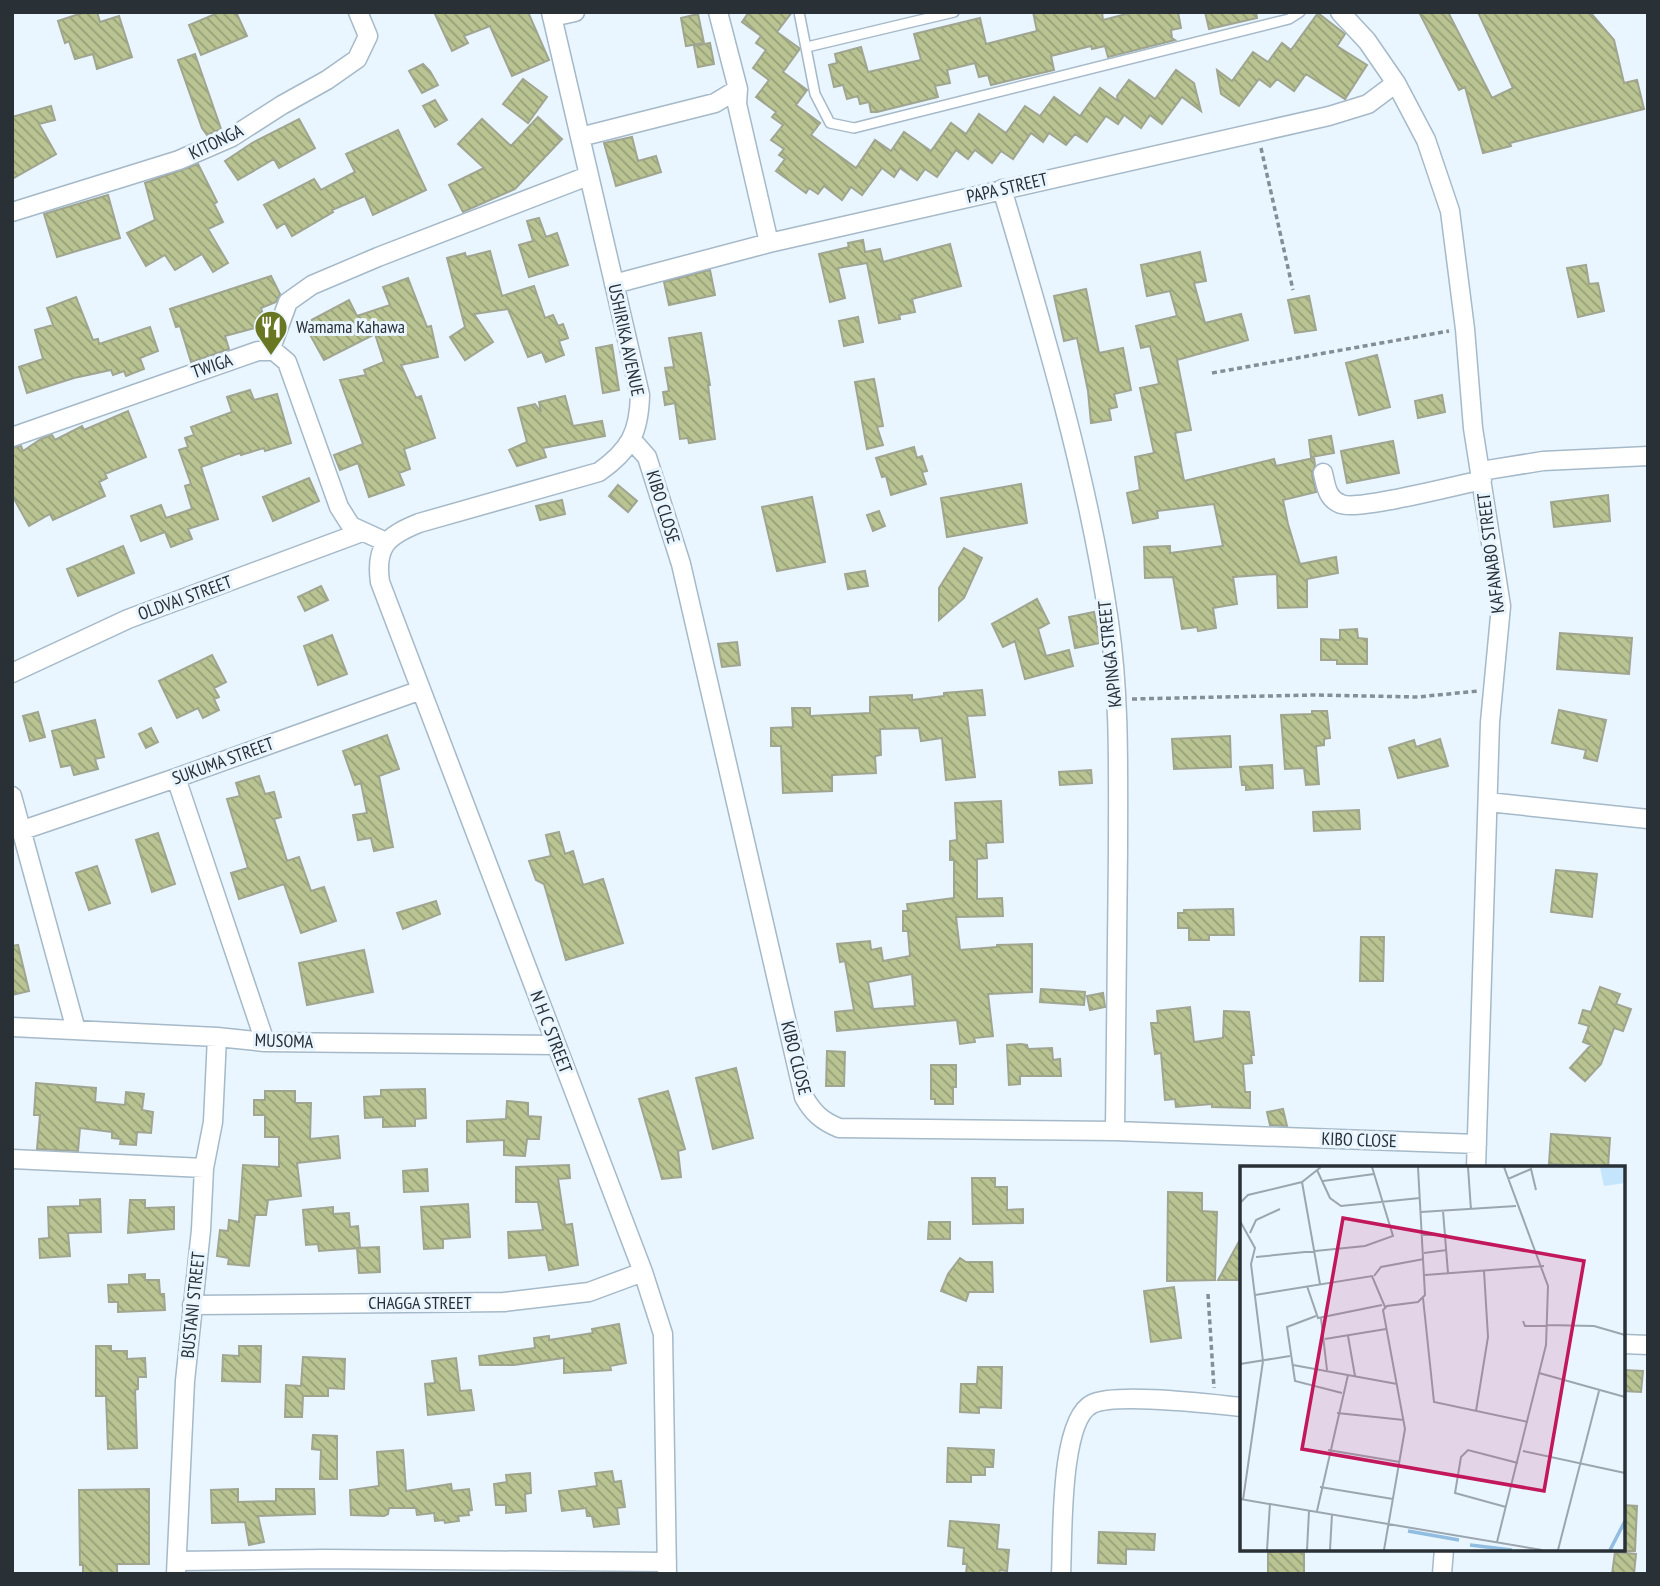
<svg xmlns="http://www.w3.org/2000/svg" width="1660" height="1586" viewBox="0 0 1660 1586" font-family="'PT Sans Narrow',sans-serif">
<defs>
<pattern id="building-back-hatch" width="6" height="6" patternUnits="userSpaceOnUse" patternTransform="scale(1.75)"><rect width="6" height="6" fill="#b9c492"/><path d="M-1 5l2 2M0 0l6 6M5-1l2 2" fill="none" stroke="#96a078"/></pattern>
</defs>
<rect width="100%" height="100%" fill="#e9f5ff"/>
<path fill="url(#building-back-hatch)" stroke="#a0a590" stroke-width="2" fill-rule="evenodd" d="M85,12H97L100,22L119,16L132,57L97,69L93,54L75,59L69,41L65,43L58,21Z
M220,12H236L247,36L201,55L189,25Z
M434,12H528L549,60L512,76L490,26L464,36L468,43L452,51Z
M749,12H792L777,32L799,48V50L783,72L807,90L796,105L820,123L811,135L856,168L875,140L891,151L904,132L931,151L951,123L966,134L979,114L1006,133L1025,106L1040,116L1054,97L1080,116L1100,88L1118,101L1117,96L1129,80L1155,99L1176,70L1194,83L1201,111L1182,97L1162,124L1150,115L1141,128L1124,115L1118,124L1106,116L1087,142L1075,134L1066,145L1049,133L1043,142L1031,133L1013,159L1001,151L992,163L975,150L968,159L956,150L937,177L925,169L917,180L900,168L894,177L882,168L862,195L851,187L842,200L824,186L818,194L809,188L806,193L776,171L785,159L779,155L784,149L771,140L783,125L772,117L776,112L756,97L769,80L753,68L766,50L756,43L761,36L742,22Z
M1033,12H1102L1103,20L1134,12H1178L1181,28L1171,30L1172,38L1175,40L1108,57L1105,46L1092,49L1091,46L1051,56L1054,70L991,85L988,75L979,77L975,63L947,70L950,83L935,86L938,97L877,112H871L869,102L860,104L858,96L847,99L843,85L834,87L829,65L837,63L835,54L861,47L868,72L921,60L914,34L980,18L986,44L1037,31Z
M1205,12H1256L1257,18L1209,29Z
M1419,12H1448L1492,98L1513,88L1478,12H1590L1614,40L1624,83L1637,80L1644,109L1510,143L1511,146L1483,153L1465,87L1459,90Z
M1318,13L1345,34L1337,46L1367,65L1345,99L1306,74L1294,91L1277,79L1270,87L1259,79L1239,106L1221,94L1217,70L1232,81L1253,52L1268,62L1282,43L1291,50Z
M698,14L704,43L686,46L681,18Z
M710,43L714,64L698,67L694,46Z
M195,54L221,129L207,135L202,128L178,60Z
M423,64L430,71L438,85L422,93L409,71Z
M523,79L547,97L528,123L503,104Z
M435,100L447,120L435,127L423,106Z
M51,106L55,120L39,124L56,154L12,179V117Z
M538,117L562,139L515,189L463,212L449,185L484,168L458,144L482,119L511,146Z
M299,119L315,148L279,168L274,159L238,180L225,161L252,143Z
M398,130L426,190L373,215L365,196L332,210L333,212L292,236L285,223L277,228L264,205L314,179L321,190L355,172L346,154Z
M632,137L638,161L656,156L661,172L616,186L604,143Z
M198,164L217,202L214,204L223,222L208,229L228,263L213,272L202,254L175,270L165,255L146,266L127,233L155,220L145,183Z
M108,195L120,238L57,257L44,214Z
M539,218L546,237L557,233L568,265L529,277L519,245L533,241L527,221Z
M863,240L865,252L880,249L883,262L950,244L961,286L912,299L915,312L899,315L900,319L879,323L867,263L838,268L845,298L830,302L819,254L849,247L848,243Z
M490,251L502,296L534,286L545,318L553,315L558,326L563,324L568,338L559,341L564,355L546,362L542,352L528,357L508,309L474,314L493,342L465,360L450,337L465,327L447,258L465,253L466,257Z
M1200,252L1206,281L1194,283L1205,323L1241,314L1248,340L1177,360L1191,430L1175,433L1184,481L1274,459L1276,466L1314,458L1315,465L1312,475L1316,492L1283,500L1288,524L1300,564L1336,557L1338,573L1307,579V607L1278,608L1277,574L1233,577L1237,604L1213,608L1216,628L1198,631L1197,627L1182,629L1173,577L1145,578L1144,547L1170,546V553L1223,546L1214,504L1157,511L1158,518L1133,523L1127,493L1140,490L1135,457L1154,453L1140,388L1159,384L1150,346L1141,348L1136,326L1177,316L1170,291L1147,296L1141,265Z
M1586,265L1589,284L1598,283L1604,311L1578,317L1567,268Z
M710,270L715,295L669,305L664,282Z
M271,276L280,294L276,302L261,308L266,325L225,336L229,349L191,362L180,326L176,327L170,309Z
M408,278L427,327L431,326L438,357L401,365L416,398L421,396L435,438L404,449L410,469L399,473L404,485L369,497L358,463L340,470L334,455L363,444L340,380L366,375L364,370L384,362L375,334L324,360L304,324L349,300L357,316L390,305L383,287Z
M1086,289L1099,353L1123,348L1131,390L1114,394L1117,407L1109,409L1111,420L1091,423L1088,391L1077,338L1064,341L1054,296Z
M1309,296L1316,330L1295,333L1288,300Z
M76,297L93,340L98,339L99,344L150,327L158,351L140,358L144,369L126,376L124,371L113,375L111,370L74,378L27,393L19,367L43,359L35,330L53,325L47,308Z
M858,317L863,342L844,346L839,321Z
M701,333L710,385H708L715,439L689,443L688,438L680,439L675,403L665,405L663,392L669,391L665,368L674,367L669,338Z
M612,345L619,390L603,393L596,348Z
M1377,355L1390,407L1359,415L1346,363Z
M874,379L883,426L877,427L883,445L867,449L855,382Z
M250,390L254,400L277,394L291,443L265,451L264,448L241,455L240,453L201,467L218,519L188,529L192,539L171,547L165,532L141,541L131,516L161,505L166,518L192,509L185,486L191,484L179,450L188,447L185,438L194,435L191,427L232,412L227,397Z
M1442,395L1445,412L1418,418L1415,401Z
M565,396L573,426L602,421L605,436L543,448L546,457L517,466L509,450L527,442L518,408L535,404L541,412L539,402Z
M128,411L146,457L105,474L107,478L99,482L105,496L53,520L50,514L29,526L12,495V448L21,446L23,451L41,439L52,435L55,440L82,426L84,430Z
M1331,436L1334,453L1311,457L1309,440Z
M1393,441L1399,473L1347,483L1341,451Z
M914,447L917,458L922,456L927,471L922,472L926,484L891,495L886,476L882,477L876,458Z
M309,478L319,501L273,521L263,497Z
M1021,484L1027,523L947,537L941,498Z
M618,485L637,501L628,512L609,496Z
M1608,495L1610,521L1554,527L1551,502Z
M812,497L825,562L777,571L762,507Z
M562,500L565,514L540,520L536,506Z
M879,511L885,526L873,531L867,515Z
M123,546L134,573L78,596L67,569Z
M964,548L982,558L964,598L939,620V588Z
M865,571L868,586L848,589L845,574Z
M321,586L328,600L305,611L298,597Z
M1037,599L1049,623L1038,629L1046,656L1069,650L1073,666L1025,679L1015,641L1003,647L992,624Z
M1094,612L1100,643L1075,648L1069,617Z
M1357,629L1358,638L1367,639V664H1337V660H1321V639L1340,640V630Z
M1560,633L1632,638L1629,674L1557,669Z
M332,635L347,674L318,685L304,646Z
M737,642L740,665L722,667L718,644Z
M212,655L226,682L214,688L219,697L214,699L219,710L203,718L198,708L177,718L159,681Z
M982,690L985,715L967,716L975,777L946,780L942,738L921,741L919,728L880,729L881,755L875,756L876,773L832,775V791L783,793L781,746H771V728L793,727L792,708H810V716L870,713V697L912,695V700L944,696V693Z
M1559,710L1606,720L1597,761L1584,758L1586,750L1552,743Z
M1312,711H1327L1330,738L1324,739V745L1316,746L1319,784L1306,785L1304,768L1285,769L1281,715L1312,714Z
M38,712L45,737L30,741L23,716Z
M95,720L104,757L95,759L98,769L74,775L71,765L61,767L52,731Z
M151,728L158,742L146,748L139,734Z
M387,735L399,769L379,776L393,847L374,851L371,838L358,840L353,815L367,813L361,783L355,785L343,751Z
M1230,736L1231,767L1174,769L1172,739Z
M1440,739L1448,766L1398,778L1389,748L1414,740L1416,747Z
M1272,765L1273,788L1246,790V785H1242L1240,767Z
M1091,770L1092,783L1060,785L1059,772Z
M259,776L265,794L274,792L281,817L274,819L287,861L299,857L311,891L324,887L336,921L301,933L284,884L239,899L231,873L248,868L227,799L240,796L236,783Z
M1001,801L1003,842L986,843L987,858L977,859V899L1002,898L1003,916L956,917L960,950L997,947V945L1032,944V992L988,994L993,1036L974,1038L975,1042L960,1044L957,1020L837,1031L835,1012L854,1010L845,961L840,962L837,944L870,941L871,950L881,948L883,961L910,956L908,931H903V911H908L907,904L954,898V860H950V841L957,840L955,803ZM912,974L915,1006L873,1009L868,982Z
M1359,810L1360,829L1314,831L1313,812Z
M559,832L565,854L573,851L583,885L603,879L623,943L566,960L544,884L536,880L529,861L551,856L546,835Z
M158,833L175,884L152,892L136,840Z
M97,866L110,903L89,910L76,873Z
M1556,870L1597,874L1592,917L1551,912Z
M436,901L440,914L403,929L397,913Z
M1233,909L1234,935H1209V940H1189V928H1178V913H1184V910Z
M1361,937H1384L1383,981H1360Z
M18,945L29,991L12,995V946Z
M364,950L373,992L307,1005L299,963Z
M1600,987L1620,994L1616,1004L1631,1009L1623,1031L1614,1028L1601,1064L1585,1081L1570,1068L1591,1045L1583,1042L1589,1026L1579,1023L1583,1010L1591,1012Z
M1041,989L1085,992L1084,1005L1040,1002Z
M1103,993L1105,1007L1090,1010L1087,996Z
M1190,1007L1194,1042L1223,1038L1224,1011L1249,1012L1254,1055H1251L1252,1063L1243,1064L1245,1092H1250V1108L1212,1107V1104L1176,1107L1175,1099L1165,1100L1161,1053L1155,1054L1151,1023H1158L1157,1011Z
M1021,1044L1027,1045L1028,1049L1052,1048L1053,1060L1060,1059L1061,1076H1020V1084L1009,1085L1007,1045Z
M827,1051L845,1052L844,1086H826Z
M931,1065H956V1087H953V1104H935V1099H931Z
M736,1068L753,1138L713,1149L696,1078Z
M36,1083L96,1088L95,1102L125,1105L126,1092L144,1094L142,1110L153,1112L151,1133L137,1132L136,1145L120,1144L121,1139L112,1138V1132L80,1128L78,1151L37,1149L40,1115H34Z
M425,1089L426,1118L415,1119V1126L383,1127V1117L365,1118L364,1097L381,1096V1090Z
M265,1091H295V1103H311L310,1139L338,1136L340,1158L297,1163L301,1196L268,1200L266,1215H255L249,1266L228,1264L229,1258L217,1256L220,1230L228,1231L229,1220L239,1222L243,1165L279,1167V1137H265V1115H254V1100H265Z
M668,1091L685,1149L678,1151L681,1177L662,1179L639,1099Z
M507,1101L528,1103V1116L541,1117L539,1139H527L525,1156L504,1155V1140L467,1142V1121L506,1119Z
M1283,1109L1287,1126L1270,1125L1267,1112Z
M1551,1134L1610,1138L1608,1168L1549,1164Z
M569,1165L570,1178L558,1179L565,1225L572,1224L578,1265L549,1270L546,1255L509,1258L508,1232L543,1230L538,1202H516V1167Z
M427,1169L428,1191L404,1192L403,1171Z
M972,1178H995V1187H1007V1210L1023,1209V1223L973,1224Z
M1168,1192L1202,1193V1211L1217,1212L1215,1280L1167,1281Z
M100,1199L101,1232L68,1233L70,1256L40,1258L39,1239L49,1238L48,1207L80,1206V1200Z
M130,1200H145V1208L174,1207V1229L128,1233Z
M468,1204L470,1237L443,1239V1248L424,1249L421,1207Z
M333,1207V1214L349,1213L350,1227L358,1226L360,1248L319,1251L318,1244L306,1245L303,1210Z
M929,1222H950V1239H928Z
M1242,1236V1280H1218Z
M379,1247L380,1272L359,1273L357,1248Z
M960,1258L966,1262H992L993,1292H969L966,1301L941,1291L948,1274Z
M145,1274V1280H159L160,1294H164L165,1310L118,1312V1302H109L108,1285L129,1284V1275Z
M1174,1287L1181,1338L1151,1342L1144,1291Z
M619,1324L626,1363L610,1366L611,1370L564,1373V1358L514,1365H480L479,1356L535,1348L534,1338L549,1336V1340L593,1333L592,1329Z
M96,1346H111V1351H127V1359L145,1358L146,1377H138V1389L135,1390L137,1448L108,1449L106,1396H96Z
M239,1346H261L260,1382L222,1381L223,1355L239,1356Z
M303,1357L345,1359L344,1389L328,1388V1396H303L302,1417H285L286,1385L301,1386Z
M456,1358L460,1391L471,1390L474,1410L428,1415L425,1384L435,1383L432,1361Z
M978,1367H1002L1001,1408L979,1407V1413L960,1412L961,1384H977Z
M1623,1370L1643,1371L1641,1392L1623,1391Z
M313,1435L337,1436V1479H320L321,1450L312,1449Z
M948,1448L994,1450L993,1467H985V1475H971V1482H947Z
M403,1450L406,1491L451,1484L452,1491L469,1489L472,1510L468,1511L469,1515L458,1516L459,1521L445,1523L444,1520L435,1521L434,1513L417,1515L416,1508H389L388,1514L384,1516L351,1515L350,1490L379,1486L377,1452Z
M612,1471L614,1482L621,1481L625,1507L617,1508L619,1524L594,1527L592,1516H587L586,1508L562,1511L559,1491L597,1486L595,1473Z
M530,1473L531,1493L525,1494L526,1511L506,1513V1505H496L494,1484L507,1482L506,1475Z
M149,1489V1564H117V1574H83V1565H80L79,1490Z
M238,1489V1502L276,1501V1489H314L315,1514L258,1516L264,1542L249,1545L245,1522L212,1523L211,1490Z
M1623,1505L1637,1506L1635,1551H1623Z
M950,1521L999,1525L997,1549L1009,1550L1007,1571L1000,1570L999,1574H966L967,1564H963L964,1548L948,1546Z
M1099,1532L1155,1534L1154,1550L1126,1549V1564L1098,1563Z
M1291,1549H1304V1573L1268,1574V1552H1291Z
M1615,1552L1636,1554L1634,1574H1612Z"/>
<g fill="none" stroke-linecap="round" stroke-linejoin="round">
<defs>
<path id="service" d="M799,12L815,94L830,123L854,128L1289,19L1300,12
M807,47L954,12"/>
<path id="minor" d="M551,12L640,395C639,433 630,450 599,472L419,523C387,536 375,546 380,582L643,1272L663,1334L667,1574
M718,12L738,89L737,104L769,243
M1340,12L1367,41L1396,83L1426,140L1450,211L1465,329L1473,428L1501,606L1490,722L1476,1168
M552,17L575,12
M580,137L715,103L738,89
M1002,189C1044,330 1088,477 1109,622C1120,697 1118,774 1118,850C1117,943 1116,1037 1115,1131
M12,212L179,160L232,137L282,105L327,80L357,59L368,36L358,12
M614,284L769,243L1329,116L1368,104L1396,83
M274,351L271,348L288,302L312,285L378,257L588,176
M12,437L258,351H274L287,362L339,507L351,526L386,542
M632,440L647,457L681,564L804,1097C813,1113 822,1121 839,1128L1115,1131L1477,1144
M1481,471L1543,461L1648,456
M1323,473C1326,486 1327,499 1341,504C1357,511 1459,485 1482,480
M12,673L128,619L362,532
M176,778L265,1042
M12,796L76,1030
M1488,802L1648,819
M23,830L176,778L421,690
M12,1027L217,1037L265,1042L556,1045
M12,1159L204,1168
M192,1305L504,1302L589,1292L643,1272
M1623,1344L1648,1345
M177,1561L324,1559L667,1562
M176,1574L185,1381L201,1230L204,1168L213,1122L217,1037
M1061,1574C1063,1539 1059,1420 1092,1404C1116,1392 1211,1404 1242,1407
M1442,1574L1444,1549"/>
</defs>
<use href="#service" stroke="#a5b9c8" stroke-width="12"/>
<use href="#minor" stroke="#a5b9c8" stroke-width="21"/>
<path stroke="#848e96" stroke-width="3.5" stroke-dasharray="5 3.5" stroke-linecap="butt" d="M1261,148L1293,290
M1212,373L1449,331
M1132,699L1313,695L1418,697L1478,691
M1208,1294L1214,1388"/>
<use href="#service" stroke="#fff" stroke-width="9"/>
<use href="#minor" stroke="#fff" stroke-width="18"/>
</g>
<defs>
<symbol id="restaurant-pin" viewBox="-11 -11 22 30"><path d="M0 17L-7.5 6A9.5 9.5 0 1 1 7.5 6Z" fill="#697622" stroke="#e9f5ff"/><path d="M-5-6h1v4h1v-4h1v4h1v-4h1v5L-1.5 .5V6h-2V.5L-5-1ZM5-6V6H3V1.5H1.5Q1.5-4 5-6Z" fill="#fff"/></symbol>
</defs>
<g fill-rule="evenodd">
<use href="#restaurant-pin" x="252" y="308" width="38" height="52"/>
</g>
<g text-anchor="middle" stroke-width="6" stroke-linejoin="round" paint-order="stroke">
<g font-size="18" fill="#293036" stroke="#e9f5ff">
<text transform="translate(216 142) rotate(-26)" y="6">KITONGA</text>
<text transform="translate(1007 188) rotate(-13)" y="6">PAPA STREET</text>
<text transform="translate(626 340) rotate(78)" y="6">USHIRIKA AVENUE</text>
<text transform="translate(212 366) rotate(-19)" y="6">TWIGA</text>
<text transform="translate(663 507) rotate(73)" y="6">KIBO CLOSE</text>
<text transform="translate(1491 553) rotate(-97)" y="6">KAFANABO STREET</text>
<text transform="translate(185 598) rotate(-20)" y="6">OLDVAI STREET</text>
<text transform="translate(1110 654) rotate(-96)" y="6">KAPINGA STREET</text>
<text transform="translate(223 761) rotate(-20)" y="6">SUKUMA STREET</text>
<text transform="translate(551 1032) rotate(69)" y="6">N H C STREET</text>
<text transform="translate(284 1041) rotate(2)" y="6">MUSOMA</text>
<text transform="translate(796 1058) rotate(76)" y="6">KIBO CLOSE</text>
<text transform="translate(1359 1140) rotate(2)" y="6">KIBO CLOSE</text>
<text x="420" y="1309">CHAGGA STREET</text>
<text transform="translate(193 1305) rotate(-84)" y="6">BUSTANI STREET</text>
</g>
<g font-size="18" fill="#293036" stroke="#e9f5ff" text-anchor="start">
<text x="296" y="333">Wamama Kahawa</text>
</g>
</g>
<g transform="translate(1240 1166)">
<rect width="385" height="385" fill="#e9f5ff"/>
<path d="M360,1H385V17L364,20Z" fill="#c5e5fd"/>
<path fill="none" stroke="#90bde0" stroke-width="3.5" d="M168,365L219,374M230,379L272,384M370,384L385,355"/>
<path fill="none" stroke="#9ca6af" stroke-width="2" d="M228,1L231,44M77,4L90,32L101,40L180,32M268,13L291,3L296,24M83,15L134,8M62,16L80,118M0,37L8,29L62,16L81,1M203,45L208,107M181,46L276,40M0,55L15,82L11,98L23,195L3,334M10,67L16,54L40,43M183,69H207M184,87L207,84M16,91L125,80L153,70L132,1M185,109L304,100M134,110L141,101L184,93M67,120L78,152L142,139M15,129L132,110L145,141M183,132L194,236L288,256M76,150L47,161L55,215L102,227M81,152L87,204M283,155L285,160H306M306,159L354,160L385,169M108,170L115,210M85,173L146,163M0,198L50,190M53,199L157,218M299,207L385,231M236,245L248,171L244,105M97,247L164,254M88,284L160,296M283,285L385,307M80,321L153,333M0,333L302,384M266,341L215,327L221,291L228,284L278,297M77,345L108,209M257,376L306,179L308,120L264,1M27,384L30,337M67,384L69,345M90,384L92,348M144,384L165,263L143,144L147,140L178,136L185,129L178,1M318,384L359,225"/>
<path fill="#c2185b" fill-opacity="0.15" stroke="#c2185b" stroke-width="3.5" d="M103,52L344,95L304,325L62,283Z"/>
<rect width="385" height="385" fill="none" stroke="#293036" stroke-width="3.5"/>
</g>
<rect width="1660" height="1586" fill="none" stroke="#293036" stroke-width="28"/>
</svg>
